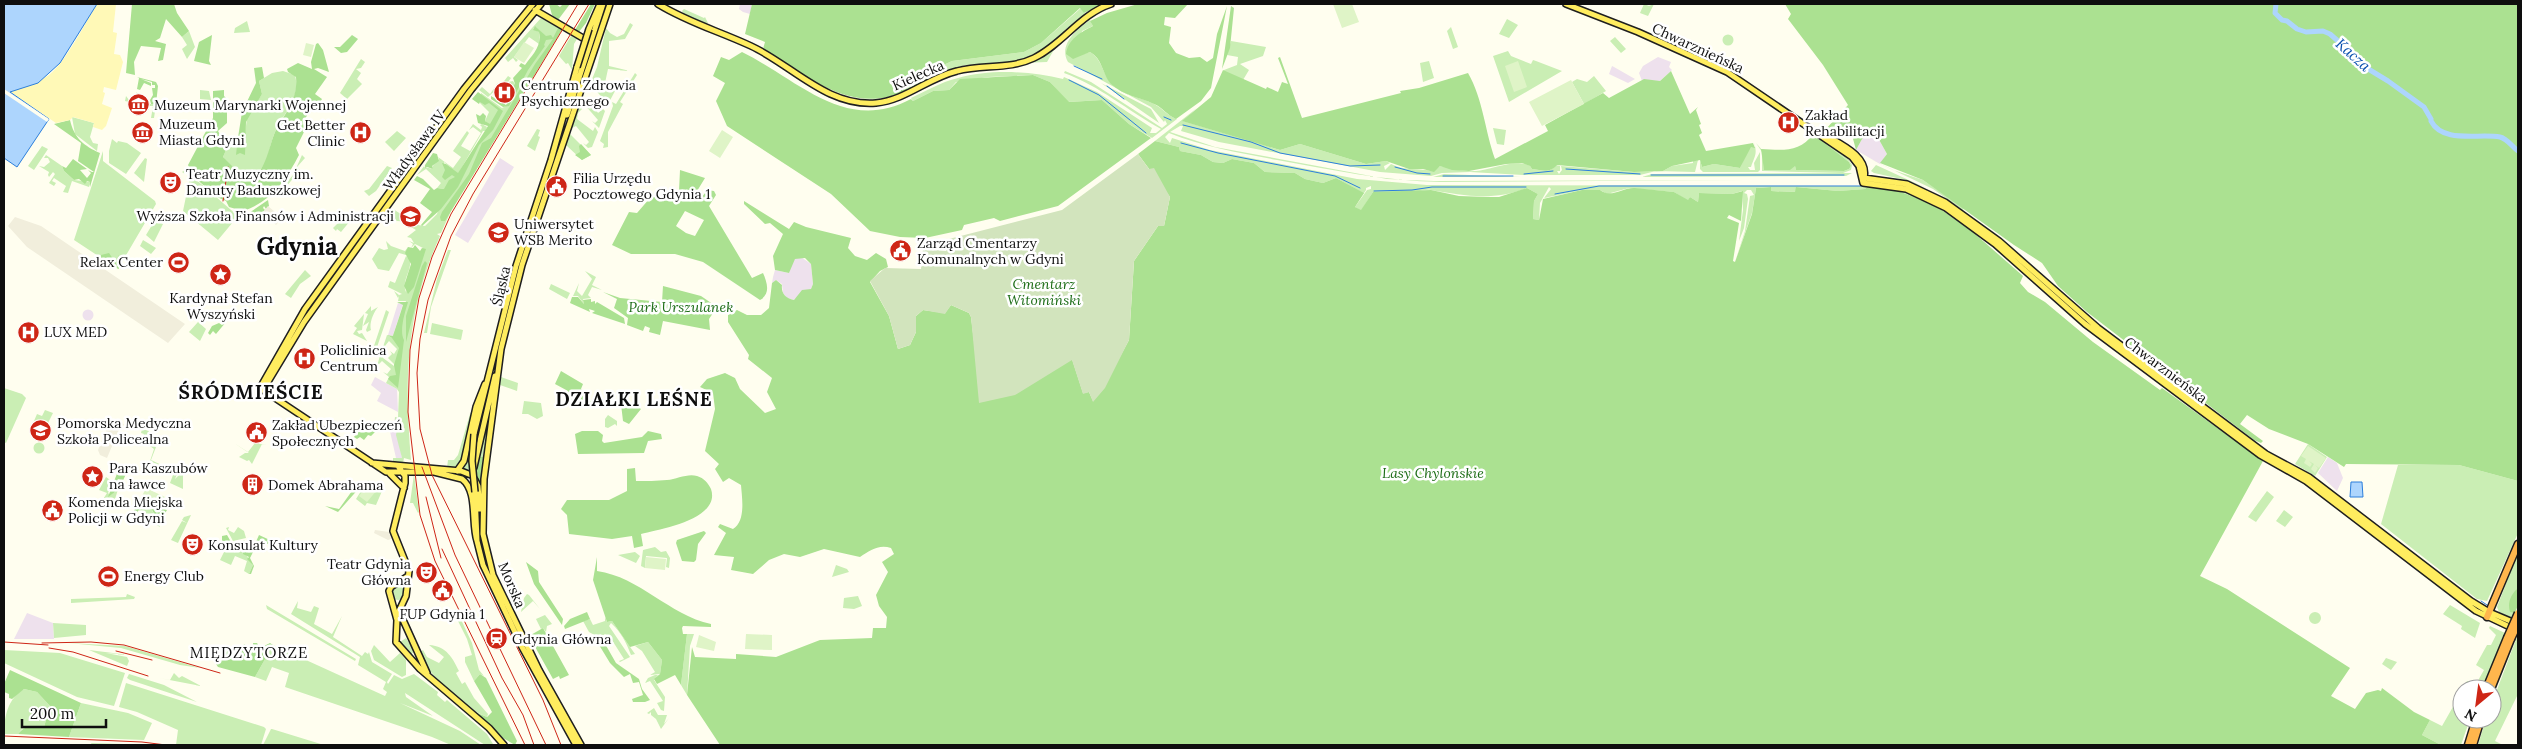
<svg xmlns="http://www.w3.org/2000/svg" width="2522" height="749" viewBox="0 0 2522 749" font-family="Lora,serif">
<rect width="100%" height="100%" fill="#fffeef"/>
<path fill="#eee1ed" d="M740,4H752L750,14L743,12L739,9Z
M1658,57L1671,62L1669,67L1672,70L1660,81H1642L1639,73L1643,66Z
M1612,66L1614,67L1635,79L1628,83L1609,74Z
M1867,130L1877,136L1887,154L1880,164L1856,150Z
M500,158L514,167L468,243L455,235Z
M801,257L811,264L813,284L811,289L794,300L787,298L783,293L782,284L776,280L772,283L773,277L775,270L789,273L791,264L795,259Z
M398,303L403,304L393,336L388,335Z
M82.5 315a5.5 5.5 0 1 1 11 0a5.5 5.5 0 1 1-11 0Z
M375,377L397,389L398,412L377,401L381,393L371,385Z
M395,417L398,418V435L402,458H396L389,427L393,426Z
M2328,457L2337,463L2343,478L2337,491L2318,473Z
M27,613L53,623L54,639H14Z"/>
<path fill="#caeeb4" fill-rule="evenodd" d="M1644,4L1649,6L1654,4L1648,16L1640,13Z
M1081,8L1085,14L1065,30L1047,62L965,65L936,74L907,91L904,84L952,61L1024,52L1041,43Z
M684,9L704,18L705,17L708,23L705,24L684,14L682,11Z
M525,18L526,19L471,84V83Z
M541,18L562,30L559,35L557,34L454,204L441,233L437,234L440,236C406,311 404,380 411,460L404,458L403,463L393,462V458H402L396,435L398,424L395,423V417L398,418L399,392L397,389L386,383L389,377L383,372L387,374L391,369L382,361L377,366L381,352L384,354L383,358L394,366V364L388,358L392,354L390,351L394,354L397,349L389,341L385,346L387,350L383,347L387,335L392,338L406,301H398L399,296L398,298L394,291L399,295L402,294L388,287L390,281L395,283L406,256L410,259C412,271 401,281 406,292L423,248L415,244L411,248L413,244L409,241L414,243L411,238L407,237L416,230L404,223L425,226L437,214L444,189L437,188L441,183L426,169L417,175L425,165L424,167L433,169L432,167L439,159L438,157L453,168L461,157L453,151L467,131L469,133L461,146L470,151L481,133L473,127L469,130L473,124L481,130L482,127L480,125L482,124L487,127L486,130L490,125L485,121L489,112L480,103L481,93L502,108L506,106L512,95L504,89L502,91L498,88L488,97L479,90L482,87L490,94L498,83L501,85L508,76L511,78L508,82L513,81L515,84L546,37L536,27L533,29L539,32V44L529,37L514,57L518,60L516,62L513,58L508,62L505,58ZM483,131H486L458,176L444,166V162L458,174Z
M1507,19L1518,25L1509,38L1499,34Z
M1090,20L1093,26L1082,31L1077,56L1090,52C1103,60 1102,74 1112,84C1124,97 1139,96 1154,104C1162,108 1168,116 1177,119L1152,138L1129,124L1102,100L1068,102L1050,82L1033,75L988,77L956,82L949,90L933,91L913,101L911,98C926,91 941,82 958,78C990,69 1030,71 1063,79L1064,77L1097,92L1152,128L1150,133H1156L1161,129C1128,111 1100,86 1064,73L1065,71L1091,82L1162,128L1167,124L1165,120L1164,122L1151,107L1068,62C1058,45 1077,29 1090,20Z
M247,21L250,32L234,33L235,28Z
M630,23L633,25L625,39L609,41V66L630,71L608,69L605,83L615,91L606,108L603,105L606,102L592,86L588,89L597,67L606,28L610,33L617,37L624,34Z
M1451,27L1458,47L1453,49L1447,31Z
M189,31L195,47L187,59L182,49L187,45L182,37Z
M1722.5 40a5.5 5.5 0 1 1 11 0a5.5 5.5 0 1 1-11 0Z
M571,36L577,39L574,44L572,70L568,63L566,64L559,56Z
M1615,37L1626,49L1621,53L1610,41Z
M1231,41L1266,47L1263,56L1240,64L1249,70L1243,80L1224,72V70L1237,65L1238,57L1227,55Z
M1508,51L1511,56L1531,64L1533,60L1536,61L1562,71L1509,102L1493,56Z
M361,59L365,62L361,68L356,69L361,73L357,79L362,84L347,99L340,93Z
M1429,61L1434,78L1423,82L1420,63Z
M283,71L295,75C301,98 284,112 275,132C266,153 271,172 242,179L237,177L223,157L230,141L237,144L244,142L247,118L262,94L259,81L272,73Z
M635,73L637,75L620,102L623,104L608,132V147L603,148L604,144L600,141L613,106L612,102L616,104Z
M1594,76L1606,91L1584,104L1572,82L1577,79L1587,82Z
M1101,83L1151,109L1159,123Z
M587,89L583,99L592,103L598,113L603,109L605,111L599,128L592,121L595,123L598,120L584,104L581,107L582,109L578,113L577,119L593,131L595,127L598,132L592,147L588,148L583,143L586,145L589,142L576,126L572,128L573,130L571,128Z
M200,90L209,91L211,100L200,99Z
M136,92L150,104H156L154,118H151L153,106H149V110H146L147,105L145,110L140,109L137,104L125,101L126,96L129,100L138,96Z
M463,94L465,95L417,162L415,161Z
M1197,108L1183,121L1280,150L1300,144L1366,164L1386,161L1390,163L1384,166L1385,170L1391,164C1405,171 1419,168 1434,171L1440,166C1454,168 1460,172 1476,171C1490,170 1518,158 1530,166L1532,169C1542,170 1549,174 1556,165L1560,166V171H1557L1559,174L1562,170L1561,166L1634,172L1663,171L1672,166L1693,163V161L1698,160L1695,172L1656,171L1640,175H1523L1470,172L1442,173L1431,176L1380,172L1219,142L1181,131L1183,126H1180L1170,132L1215,147L1387,179L1434,181L1750,180L1441,182C1385,181 1332,170 1277,160C1240,153 1204,147 1169,133L1165,137L1170,143L1172,138L1210,150L1357,179L1427,185L1875,186C1906,189 1931,201 1957,218L1937,206L1893,189L1867,187L1865,189L1838,191L1796,187V192L1771,191L1770,187L1756,188L1752,213L1735,262L1745,231L1750,196L1754,195L1751,190H1747L1744,193L1747,194L1748,199L1744,228L1739,241L1743,210L1742,191L1732,194L1699,193L1698,202L1690,197L1688,201L1674,192L1629,188L1607,194L1600,190H1582L1544,198L1551,189L1549,187L1540,203L1539,220L1533,219L1534,201L1538,194L1527,188C1494,201 1465,196 1431,190C1426,189 1421,191 1416,192C1404,193 1386,192 1373,192L1361,211L1355,207L1367,190L1371,189V186L1366,188V190L1360,199L1363,193L1336,178L1323,183L1305,179L1295,173L1265,172L1254,163L1232,159L1223,163L1213,162L1201,155L1180,151L1179,147L1155,141L1146,148Z
M72,117L94,123L90,137L93,143L98,144L97,151L75,134Z
M1493,128L1506,130L1504,145L1497,144Z
M537,129L540,130L538,136L540,137L535,151L527,146Z
M397,131L406,138L394,151L385,142Z
M570,132V134L591,155L582,160L566,145Z
M1820,137L1848,159L1852,165L1851,170L1843,173L1762,171V152L1756,143L1763,151L1764,170L1795,166L1796,170L1844,171L1849,169L1851,166L1849,162L1819,139Z
M112,139L117,143L118,141L127,143L141,153L126,174L109,163V151Z
M1754,143C1758,154 1754,157 1751,167H1748L1750,170H1755L1754,163L1760,152V170L1758,172H1703L1700,169V160L1702,167L1714,164L1740,168L1750,147H1755Z
M42,146L48,149L34,170L28,166Z
M103,151V161L155,201L156,204L118,269L74,240Z
M46,155L62,166L64,171L74,180L91,182L89,187L72,181L68,193L63,192L66,186L54,178L52,181L56,183L54,186L49,183L55,174L53,172L49,177L48,175L49,172L39,166L44,167L50,162L48,158H44Z
M302,155L305,158L297,167L300,170L281,193L279,192L293,175Z
M1862,155L1893,170L1923,180L1964,208L1963,210L1933,189Z
M145,158L147,159L144,182L134,173Z
M1876,165L1926,188L1906,180L1874,173L1871,171Z
M387,166L392,168L376,191L369,196L364,191L369,189Z
M185,170L238,216L218,240L183,211L190,177L187,172L185,174L182,172Z
M1852,173L1846,176L1642,177L1652,174Z
M1444,174L1521,177H1433Z
M393,209L413,222L397,221L389,215Z
M344,217L350,221L341,232L337,229L336,231L333,228Z
M155,220L163,224L154,242L146,235Z
M143,240L156,248L151,254L140,246Z
M386,241L391,246L405,251L408,247L406,255L399,253L389,271L378,269L372,259L379,248L384,250L388,249Z
M448,250H451L431,307L427,333H424L437,279Z
M305,270L311,276L300,284L291,298L285,294Z
M585,271L596,277L592,285L602,290L592,287L588,295L591,298L583,299L584,304L578,296H573L579,283L577,291L582,296L592,279Z
M515,281C502,341 486,401 474,461L469,470L462,469L466,461L471,434L480,417L486,398Z
M551,284L570,293L567,299L549,289Z
M371,306V311L378,307C373,313 369,324 371,330L367,332L366,330L369,322L363,326L368,314L365,313Z
M386,310L389,312L376,350L372,349L374,346Z
M364,314L362,330L357,331L359,334L362,333L367,341L353,334L357,328L354,326Z
M198,322L206,329L200,341L189,332Z
M432,323L463,330L461,340L430,334Z
M501,377L518,383L517,391L500,385Z
M4,388L22,394L26,398L6,443L4,442Z
M493,389L483,457H479Z
M524,401L541,403L543,416L537,419L528,414H522Z
M475,406L461,462L457,467L447,468L448,460H454L458,455L470,414Z
M45,410L53,413L43,433L31,428L37,414L42,416Z
M608,415L617,421V426L615,424L608,428L605,427V419Z
M142,429L149,431L146,444L156,447L151,460L174,471L177,474L175,479L181,473L183,474V489L170,483L173,475L172,471L150,461L154,449L142,440L144,434L141,433Z
M33.5 448a5.5 5.5 0 1 1 11 0a5.5 5.5 0 1 1-11 0Z
M234,443L248,452L255,443L267,445L262,444L252,464L249,460L247,461L239,457L245,453H249Z
M2308,444L2327,457L2315,476L2295,464Z
M2398,465H2459L2518,481V533L2487,601L2477,599L2381,524Z
M414,474L419,512L418,513L413,503H410Z
M106,477L113,482L108,493L110,495L115,492L113,489L116,481L121,480L115,499L111,497L114,500L111,507L102,501L107,493L99,490Z
M368,480L382,491L376,505L367,503L365,506L356,499Z
M2267,491L2274,497L2256,522L2248,517Z
M142,505L151,508L160,527L149,521L147,524L148,518L143,516V511L137,510Z
M2284,510L2293,517L2285,527L2276,521Z
M191,515L178,543L171,540L182,521L187,523L182,520L184,517Z
M229,527L228,530L234,533L238,527L244,531L246,538L233,541L226,528Z
M244,540L251,548L242,549L253,565L249,574L244,571L247,561L235,556L231,565L220,560L225,550L227,551L228,546V549L234,552Z
M655,547L661,552L666,551L670,558L669,568L666,567L667,558L646,556L645,568L641,566L643,550Z
M635,552L640,556L636,563L618,555Z
M2518,553V588L2516,590L2515,613L2512,618L2499,612L2497,607Z
M836,565L847,569L849,572L832,577Z
M391 593a7 7 0 1 1 14 0a7 7 0 1 1-14 0Z
M127,594L135,597L134,599L71,603V599L126,597Z
M527,594L529,595L540,609L533,601L521,612L524,598Z
M858,596L862,606L854,609L843,608L844,598Z
M298,601L297,608L311,612L314,606L319,608L314,624L332,634L342,616L333,637L362,656L365,652L368,654L369,652L372,662L392,674L387,682L388,684L394,675L402,679L414,674L438,692L437,695L445,702L447,700L487,734L493,744L485,745L405,693L406,697L433,716L400,703L460,731L481,745H451L432,737L285,687L289,673L272,667L266,681L255,677L273,645L385,696L387,692L383,689L386,682L358,665L360,657L291,614Z
M266,605L356,659L355,661L267,609Z
M2450,605L2480,623L2475,638L2461,629L2462,626L2443,614Z
M456,609L472,643L479,670L484,676L480,674L474,681L465,662V657L472,655L467,639L453,611Z
M2309 618a6 6 0 1 1 12 0a6 6 0 1 1-12 0Z
M545,615L552,624L547,626L546,632L543,628L541,629L536,619Z
M605,617L607,622L612,621L635,654L631,655C626,642 621,632 611,623L609,626L630,657L620,662L619,661L624,659L610,637L605,634L602,636L600,634L598,637L589,632L583,621L590,619L593,625L605,621Z
M53,623L86,625V635L54,638Z
M2490,626L2505,633L2482,689H2463L2467,681L2476,684L2484,670L2476,665L2487,645H2491L2496,635L2489,628Z
M687,634H694L690,646L687,695L681,685Z
M2517,637L2518,694L2495,741L2503,745H2478L2486,719H2492V703Z
M406,638L414,651L411,655L400,642Z
M648,642L662,660L660,674L650,675L655,672L642,651L635,646Z
M68,643L125,646L200,668L180,665L121,648Z
M374,645L390,662L400,653L406,660V675L402,677L374,660L371,651Z
M429,645C447,646 453,659 459,671L456,673L462,684L465,682L474,698L488,714L487,717C461,706 430,679 420,652L423,650L427,657L439,663L444,657Z
M4,650L60,653L125,673L114,706L77,697L4,663Z
M89,650L129,655L106,653L127,657L129,661L127,666Z
M2386,658L2397,662L2391,670L2382,664Z
M174,673L179,678L182,676L201,686L159,678L170,680Z
M129,674L164,685L197,702L130,680L127,678Z
M655,675H658L654,680L665,697L664,711L661,710L657,703L663,701L650,681L645,683L648,678Z
M126,683L264,727L266,729L261,745H176L178,730L137,712L119,707Z
M24,689L37,692L50,706L44,727L22,729L18,734H4C4,717 8,698 24,689Z
M2462,691V719H2470L2461,745H2441L2422,735L2430,720L2442,726Z
M81,703L128,713L152,723L144,740L69,737Z
M654,708L658,715H667L664,724L669,718L661,729L656,719L651,715V712L649,714L647,713Z
M271,729H272L324,745H263Z
M91,743L157,745H92Z"/>
<path fill="#abe191" fill-rule="evenodd" d="M132,4H174L177,13L189,31L182,37L166,19L160,38L155,41L166,44L163,60L158,61L161,48L141,46L134,62L135,75L126,73Z
M549,4H556L560,7L563,4H570L558,20L552,15Z
M591,4H595L586,23L578,33L575,30Z
M752,4H1103L1084,13L1080,8L1041,43L1024,52L952,61L904,84L907,90C852,117 808,76 763,49L765,42L745,34Z
M1138,4H1188L1175,18L1165,17L1164,25L1171,27L1169,43L1176,53L1189,58L1200,57L1207,62L1213,58L1217,34L1227,6L1211,88L1201,101L1176,119C1167,115 1162,107 1154,104C1139,97 1124,96 1111,84C1102,74 1103,59 1090,52L1073,59L1066,54C1068,39 1081,32 1093,26L1090,21L1107,13Z
M1785,4H2518V481L2459,465L2346,464L2344,467L2308,444L2269,429L2247,415L2240,424L2263,441L2261,443L2254,440L2087,312L2058,286L2042,263L2014,245L1923,180L1880,163L1887,154L1877,136L1867,130L1856,150L1852,135L1844,132L1825,130L1848,105L1823,65L1788,19L1791,14Z
M1231,6L1234,8L1230,48L1222,69Z
M535,26L546,36L551,35L553,38L558,28L562,30L445,221H441L440,217L442,212L469,174L482,143L491,138L535,64L553,39L546,40L544,45L545,46L528,70L509,106L503,107L491,99V96L506,105L513,95L511,90L515,84L513,78L522,68L519,66L521,63L525,65C532,55 542,47 539,32L533,30Z
M212,35L209,61L211,65L194,61L199,42Z
M352,35L358,39L347,52L341,53L334,47H340Z
M318,43L323,50L329,72L318,68L314,69L327,77L315,94L322,99L318,106L313,104L303,123L305,130L296,148L299,155C286,180 271,202 243,211L229,207L226,201L217,197L194,177L188,165L213,118V91L224,90V96L227,99V123L218,131L223,140L230,141L223,157L232,166L237,177C265,189 268,145 276,130C286,112 298,99 296,77L288,72L287,69L298,63L312,69L311,62L316,44Z
M742,52C799,80 845,134 911,99L913,101L933,91L949,90L960,79L1033,75L1050,82L1069,102L1102,100L1129,124L1151,138L1058,206L1000,221L994,218L964,225L962,230L925,238L900,237L870,231L831,194L727,126L716,101L725,83L713,76L721,57L729,60Z
M1280,57L1302,118L1401,93L1400,91L1419,88L1468,73C1483,99 1485,131 1495,159L1548,131L1545,125L1603,93L1609,98L1644,79L1660,81L1671,71L1690,114L1698,107L1696,110L1701,124L1699,125L1702,133L1699,135L1706,151L1753,143L1755,148L1751,147L1740,168L1714,164L1702,167L1700,160L1672,166L1663,171L1634,172L1557,165C1549,174 1542,170 1532,169L1530,166L1522,163L1506,164L1469,171L1452,170L1440,166L1434,172L1423,169H1409L1386,161L1366,164L1300,144L1280,150L1182,121L1211,97L1223,70L1266,89L1267,87L1278,92L1282,82L1288,84L1278,58Z
M262,67L264,78L259,81L262,94L246,122L245,155L240,153L236,155L237,146L244,143L237,144L242,112L256,83L254,68Z
M137,77L156,82L158,86L156,104H151L150,100L153,95L152,88H155V85H152V82L141,79L151,83V86L144,83L140,90L137,89L139,78Z
M478,92L503,111L493,130L479,145L458,187L441,209L422,226L421,225L432,212L420,203L430,189L414,180L417,176L423,179L434,190L437,188L444,189L449,180L455,177L452,175L445,180L442,177L445,170L442,163L446,164L458,173L488,126L478,123L476,114L480,116L483,113L486,116L485,121L490,124L498,110L489,103L485,105L480,102L479,104L472,99Z
M70,120C74,138 84,146 100,153L90,187V182L87,181L85,184L79,179L74,180L64,171L62,166L66,168L73,159L87,169L80,170L87,178L91,173L88,170L92,172H94L78,161L81,143L54,124Z
M1813,134L1849,162L1851,166L1849,169L1844,171L1796,170L1795,166L1790,170H1764L1761,149C1782,150 1800,153 1813,134Z
M1155,141L1179,147L1180,151L1201,155L1213,162L1223,163L1232,159L1254,163L1265,172L1295,173L1305,179L1323,183L1336,178L1364,193L1355,207L1361,210L1373,192L1431,190L1459,196L1488,197H1499L1527,188L1538,194L1534,201L1533,219L1539,220L1543,199L1582,190H1600C1611,199 1623,187 1635,188L1674,192L1688,200L1690,197L1698,202L1699,193L1732,194L1743,191L1741,221L1729,215L1727,218L1739,223L1733,261L1735,262L1752,214L1756,188L1771,187V191L1795,192L1796,187L1838,191L1865,189L1867,187L1893,189L1935,205L1974,233L2023,276L2020,283L2028,292L2045,302L2093,342L2160,390L2162,388L2263,461L2200,576L2227,589L2350,668L2331,696L2355,709L2366,693L2378,690L2381,691L2382,688L2414,712L2430,720L2422,735L2441,745H720L687,695L692,647L695,657L736,659V654L776,657L820,640L872,638L873,628H886L887,617L879,606L876,595L888,572L882,562L894,554L891,548C878,544 870,551 860,557L824,549L800,557L784,554L769,560L753,574L731,570L734,557L714,555L726,533L718,527L720,524L733,529C746,521 742,498 741,485L729,478L723,482L715,469L719,464L705,451L715,409L713,393L700,387L707,379L725,373L735,378L740,389L765,413L776,409L767,392L772,378L748,359L749,355L728,322V315L737,310L747,315H761L769,308L772,283L776,280L782,285C781,293 785,298 794,300L802,290L811,289L813,284L811,264L805,258L795,259L789,273L775,270L773,256L783,234L770,223L765,224L744,204V201L789,229L794,222L806,227L851,238L848,248L855,256L867,260L876,253L886,259L888,267L880,271L870,282L889,316L898,349L910,345L916,332V316L923,310L945,313L951,305L969,313L971,317L975,350L1048,373L1072,359L1083,393L1089,392L1093,401L1104,386L1129,340L1134,261L1158,226H1164L1170,197L1138,154Z
M581,144L591,155L582,160L575,155L580,152L579,146Z
M433,153L437,154L439,161L432,166L433,169L427,167L425,168V165Z
M680,170L705,178L694,196L700,200L707,190L714,191L716,195L709,206L752,278L763,273C767,282 771,294 760,300L703,262L675,254H631L612,245L629,212L637,213L650,198L679,191ZM685,211L704,220L695,236L686,233L676,226Z
M268,200L269,206L266,209L264,206L263,208L265,210L263,212L249,213Z
M415,245L420,251L422,248L426,249L414,287L408,294L404,286L411,264L405,253L408,247L413,248Z
M109,253L115,262L119,255V269L101,258V255Z
M425,261L427,263L406,342V316L422,266Z
M663,286L701,296L717,307L709,319L710,330L663,321L660,335L649,332L650,328L645,326L643,331L627,325L628,318L614,308L617,299L603,292L620,298L662,302Z
M572,297H578L584,304L583,300L591,299V302L595,301V304L597,302L624,318L625,324L592,313L595,311L589,309L590,312L570,303Z
M397,302H408C405,312 399,331 404,340L398,388L388,379L390,376L396,375L394,365L399,348L392,338L387,335L393,336L403,305Z
M224,322H226L216,334L213,331L210,335L208,333L212,326L219,323L222,325Z
M561,371L583,384L581,389L591,402L572,403L568,391L555,384Z
M623,403L633,404L641,409L629,424L623,421L621,404Z
M370,427L378,429L371,436L368,435L364,440L360,437L357,439L354,437L359,430L367,431Z
M582,431H598L603,435L602,441L604,443L642,437L648,431L661,434L662,439L648,441L644,453L578,454L575,434Z
M479,457H483L481,487C473,477 474,469 479,457Z
M635,468L636,481C646,481 657,481 667,480C677,479 688,473 697,476C704,478 708,483 711,489C721,519 661,529 641,534L643,546L634,548L632,536L612,539L569,534L567,515L561,509L567,500H609L627,491V469Z
M118,471L126,474L119,489L117,487L121,480L118,479L113,487L115,492L108,497Z
M357,484L361,486L338,512L325,506L339,509Z
M139,498L167,510L162,518L164,524L159,523L151,508L142,505L132,520L131,519Z
M704,531L706,533L698,544L696,560L694,562L682,561L676,543L677,540Z
M227,535L231,542L230,545L221,546L218,542H222V536Z
M259,535L272,541L264,546L261,543L253,550L248,542L255,544Z
M247,548L253,552L250,558L254,566L251,574H249L253,565L247,559L249,557L243,554V548Z
M597,557V571C640,577 669,615 711,624V627L683,626L682,628L683,634H687L681,685L675,675L657,684L654,679L660,674L662,660L648,642L630,647L612,621L607,622L593,580Z
M526,562L538,571L539,582L563,619L562,625L534,584Z
M2518,588V605L2515,613L2510,612C2507,603 2511,594 2518,588Z
M587,612L590,619L565,629L564,626L570,619Z
M543,628L569,675L560,679L559,676L553,679L529,636Z
M593,635L599,638L600,635L616,663L639,679L642,689L650,700L645,702H633L632,699L643,695L639,682L633,683L630,674L624,677L610,663Z
M253,643H257L260,648L270,643L273,645L255,677L218,667L216,664L230,648L235,649L245,644L246,649L244,652L249,651L254,653Z
M10,670L81,703L69,737L18,734C25,725 33,725 44,727L50,706L37,692L24,689L12,699L9,698V694L4,692V684Z
M480,674L486,678L517,741L515,745L503,738L475,712L487,717L492,712L474,681Z"/>
<path fill="#fff9b7" d="M97,4H116L113,32L117,33L114,54L120,55L123,62L116,90L104,87L103,92L105,93L102,104L112,108L106,126L102,130L93,127L94,123L73,117L70,120L56,123L10,92C20,85 36,84 49,75C66,62 85,23 97,4Z"/>
<path fill="#d2e4bd" d="M1138,154L1149,169L1154,168L1170,197L1164,226H1158L1134,261L1129,340L1105,388L1093,402L1089,392L1083,394L1072,360L1015,395L979,403L971,317L969,313L951,305L945,314L923,310L916,316V332L910,345L898,349L889,316L870,281L885,268L921,269L923,248L946,251L949,239L1062,210Z"/>
<path fill="#dff4c7" d="M1333,4H1352L1359,22L1342,28Z
M524,42L534,48L524,63L514,57Z
M306,43L314,45L311,57L303,55Z
M1518,61L1527,87L1514,92L1505,66Z
M1571,80L1584,104L1542,126L1529,102Z
M722,130L733,137L720,158L709,151Z
M2308,446L2326,458L2319,468L2315,465L2318,468L2315,473L2311,469L2314,464L2309,461L2312,464L2310,467L2304,463L2306,459L2301,456Z
M369,483L377,490L367,502L359,496Z
M146,488L165,497L160,508L141,498Z
M646,557L666,559L665,570L645,568Z
M746,634L772,635V650L745,649Z
M699,635L716,642L714,651L696,647Z"/>
<path fill="#f1eedc" d="M268,206L282,218L276,225L263,212Z
M15,217L41,226L185,324L168,343L27,247L8,226Z
M110,422H122L124,425L120,427L107,458L100,455L98,450Z
M375,530L389,532L391,539L388,540L374,533Z"/>
<path fill="#add5fd" stroke="#2c7fdc" d="M4,4H97L60,63L38,83L10,92L49,119L17,167L4,158Z
M2351,482H2362L2363,497H2350Z"/>
<path fill="#fffeef" d="M4,89L49,119L47,122L4,93Z"/>
<g fill="none" stroke-linecap="round" stroke-linejoin="round">
<path stroke="#2c7fdc" stroke-width="1" d="M1074,66L1102,79
M1069,80L1099,95L1146,133
M1107,86L1124,99
M1164,117L1171,120
M1183,125L1251,142L1280,153L1350,166L1380,165
M1181,143L1218,153L1335,176L1360,188
M1395,167L1417,173L1430,174
M1566,169L1640,174
M1524,174L1553,171
M1651,175H1844
M1443,176H1513
M1374,191L1412,190L1432,187H1526
M1555,194L1599,186H1864
M2481,601L2487,605"/>
<path stroke="#add5fd" stroke-width="5" d="M2276,4L2275,13L2282,20L2287,21L2297,29L2306,32L2323,31L2330,34L2355,56L2365,67L2388,81L2424,107L2431,119
M2431,121C2443,144 2479,133 2500,137C2508,139 2512,147 2518,151"/>
<defs>
<path id="major" d="M658,4C689,23 719,31 751,46C792,65 827,107 876,103C906,100 928,78 957,71C983,64 1009,70 1034,58C1063,44 1080,14 1111,4
M1566,4L1638,32L1727,72L1852,157L1859,166L1863,183L1906,189L1946,208L1995,244L2085,324L2260,455L2306,481L2476,611L2514,629
M535,10L588,41
M589,29L600,4
M567,115L603,4
M1825,135C1840,144 1869,156 1864,178L1907,184L1945,202L1999,241L2098,328L2266,454L2309,477L2471,601L2489,612L2515,623
M263,390L304,322L416,166L471,90L541,4
M474,434L516,266L551,160L577,67
M372,463L461,471L471,475
M398,466L405,476V483L393,531L409,571L406,596L399,611L427,673
M474,467L495,376
M457,471L464,461L476,407L485,384
M390,474L404,488
M475,480L478,486L480,509
M475,492L477,541L483,565L522,647L576,745
M477,541C471,523 478,491 462,479L434,472H386L260,388L305,309L464,89L533,4
M408,576L391,587L389,591L397,620L396,642L420,669L489,728L504,745
M581,745L539,670L493,575L483,534L484,479L501,349L522,265L610,4"/>
<path id="highway" d="M2487,617L2518,544
M2486,689L2507,638
M2491,689L2511,639
M2468,745L2476,719
M2473,745L2481,719"/>
</defs>
<use href="#major" stroke="#1f1f1f" stroke-width="8"/>
<use href="#highway" stroke="#1f1f1f" stroke-width="9"/>
<use href="#major" stroke="#ffed5f" stroke-width="5"/>
<use href="#highway" stroke="#ffb64d" stroke-width="6"/>
<path stroke="#ce2616" stroke-width="1" d="M223,201L228,167
M422,467L455,555L546,745
M426,497L441,558
M442,549L502,678L523,715L534,745
M4,642L48,645
M42,643L91,642L124,645L220,673
M49,648L73,652L148,676
M116,651L152,660
M4,736L142,742L166,745
M525,745L435,561L420,515L408,412L410,350L419,298L432,257L451,214L578,4
M561,745L543,700L432,475L420,429L417,373L420,339L428,300L451,236L473,194L589,4"/>
<defs>
<path id="major-bridge" d="M577,67L589,29
M474,434L472,461L475,492"/>
<path id="highway-bridge" d="M2507,638L2518,613
M2511,639L2518,624"/>
</defs>
<use href="#major-bridge" stroke="#1f1f1f" stroke-width="8" stroke-linecap="butt"/>
<use href="#highway-bridge" stroke="#1f1f1f" stroke-width="9" stroke-linecap="butt"/>
<use href="#major-bridge" stroke="#ffed5f" stroke-width="5"/>
<use href="#highway-bridge" stroke="#ffb64d" stroke-width="6"/>
</g>
<defs>
<symbol id="hospital-disc" viewBox="-11 -11 22 22"><circle r="9.5" fill="#ce2616" stroke="#fff"/><path d="M-5-5h3v3.5h4V-5h3V5h-3V1.5h-4V5h-3Z" fill="#fff"/></symbol>
<symbol id="museum-disc" viewBox="-11 -11 22 22"><circle r="9.5" fill="#ce2616" stroke="#fff"/><path d="M0-6L6-3V-2H-6V-3ZM-5-1h2V3h-2ZM-1-1h2V3h-2ZM3-1h2V3H3ZM-6 4H6V6H-6Z" fill="#fff"/></symbol>
<symbol id="theatre-disc" viewBox="-11 -11 22 22"><circle r="9.5" fill="#ce2616" stroke="#fff"/><path d="M-5-5.5Q0-4 5-5.5V0Q5 5 0 6Q-5 5-5 0ZM-3.3-2.5H-1v1.5H-3.3ZM1-2.5H3.3v1.5H1ZM-2.8 1Q0 5.5 2.8 1Z" fill="#fff"/></symbol>
<symbol id="civic-disc" viewBox="-11 -11 22 22"><circle r="9.5" fill="#ce2616" stroke="#fff"/><path d="M-.6-6.5H3V-4.5H.6V-3L4-1V1h2V6H-6V1h2V-1L-.6-3ZM-1.2 2.5V6h2.4V2.5Z" fill="#fff"/></symbol>
<symbol id="university-disc" viewBox="-11 -11 22 22"><circle r="9.5" fill="#ce2616" stroke="#fff"/><path d="M0-5L7-2L0 1L-7-2ZM-4 1L0 2.5L4 1V4Q0 6-4 4Z" fill="#fff"/></symbol>
<symbol id="stadium-disc" viewBox="-11 -11 22 22"><circle r="9.5" fill="#ce2616" stroke="#fff"/><path d="M0-5a6.5 5 0 1 0 0 10a6.5 5 0 1 0 0-10ZM-3.5-1.8h7v3.6h-7Z" fill="#fff"/></symbol>
<symbol id="sight-disc" viewBox="-11 -11 22 22"><circle r="9.5" fill="#ce2616" stroke="#fff"/><path d="M0-6L1.8-2.2L6-1.7L2.9 1.2L3.7 5.4L0 3.3L-3.7 5.4L-2.9 1.2L-6-1.7L-1.8-2.2Z" fill="#fff"/></symbol>
<symbol id="building-disc" viewBox="-11 -11 22 22"><circle r="9.5" fill="#ce2616" stroke="#fff"/><path d="M-4-6H4V6H1V3H-1V6H-4ZM-2.5-4.3h1.7v1.8h-1.7ZM.8-4.3h1.7v1.8H.8ZM-2.5-1h1.7V.8h-1.7ZM.8-1h1.7V.8H.8Z" fill="#fff"/></symbol>
<symbol id="station-disc" viewBox="-11 -11 22 22"><circle r="9.5" fill="#ce2616" stroke="#fff"/><path d="M-3-6H3Q5-6 5-4V2Q5 4 3 4L4.5 6H3L1.5 4h-3L-3 6H-4.5L-3 4Q-5 4-5 2V-4Q-5-6-3-6ZM-3.5-4v3h7v-3ZM-3.5 1v1.5H-2V1ZM2 1v1.5H3.5V1Z" fill="#fff"/></symbol>
</defs>
<g fill-rule="evenodd">
<use href="#hospital-disc" x="492" y="80" width="25" height="25"/>
<use href="#museum-disc" x="126" y="92" width="25" height="25"/>
<use href="#hospital-disc" x="1776" y="110" width="25" height="25"/>
<use href="#museum-disc" x="130" y="120" width="25" height="25"/>
<use href="#hospital-disc" x="348" y="120" width="25" height="25"/>
<use href="#theatre-disc" x="158" y="170" width="25" height="25"/>
<use href="#civic-disc" x="544" y="174" width="25" height="25"/>
<use href="#university-disc" x="398" y="204" width="25" height="25"/>
<use href="#university-disc" x="486" y="220" width="25" height="25"/>
<use href="#civic-disc" x="888" y="238" width="25" height="25"/>
<use href="#stadium-disc" x="166" y="250" width="25" height="25"/>
<use href="#sight-disc" x="208" y="262" width="25" height="25"/>
<use href="#hospital-disc" x="16" y="320" width="25" height="25"/>
<use href="#hospital-disc" x="292" y="346" width="25" height="25"/>
<use href="#university-disc" x="28" y="418" width="25" height="25"/>
<use href="#civic-disc" x="244" y="420" width="25" height="25"/>
<use href="#sight-disc" x="80" y="464" width="25" height="25"/>
<use href="#building-disc" x="240" y="472" width="25" height="25"/>
<use href="#civic-disc" x="40" y="498" width="25" height="25"/>
<use href="#theatre-disc" x="180" y="532" width="25" height="25"/>
<use href="#theatre-disc" x="414" y="560" width="25" height="25"/>
<use href="#stadium-disc" x="96" y="564" width="25" height="25"/>
<use href="#civic-disc" x="430" y="578" width="25" height="25"/>
<use href="#station-disc" x="484" y="626" width="25" height="25"/>
</g>
<g text-anchor="middle" stroke-width="5" stroke-linejoin="round" paint-order="stroke">
<g font-size="14" fill="#0e0e0e" stroke="#fff">
<text transform="translate(1698 48) rotate(25)" y="5">Chwarznieńska</text>
<text transform="translate(918 75) rotate(-24)" y="5">Kielecka</text>
<text transform="translate(414 150) rotate(-54)" y="5">Władysława IV</text>
<text transform="translate(501 286) rotate(-77)" y="5">Śląska</text>
<text transform="translate(2166 370) rotate(37)" y="5">Chwarznieńska</text>
<text transform="translate(512 585) rotate(67)" y="5">Morska</text>
</g>
<g font-size="14" fill="#0e0e0e" stroke="#fff" text-anchor="start">
<text x="521" y="90">Centrum Zdrowia<tspan x="521" dy="16">Psychicznego</tspan></text>
<text x="154" y="110">Muzeum Marynarki Wojennej</text>
<text x="1805" y="120">Zakład<tspan x="1805" dy="16">Rehabilitacji</tspan></text>
<text x="159" y="129">Muzeum<tspan x="159" dy="16">Miasta Gdyni</tspan></text>
<text x="345" y="130" text-anchor="end">Get Better<tspan x="345" dy="16">Clinic</tspan></text>
<text x="186" y="179">Teatr Muzyczny im.<tspan x="186" dy="16">Danuty Baduszkowej</tspan></text>
<text x="573" y="183">Filia Urzędu<tspan x="573" dy="16">Pocztowego Gdynia 1</tspan></text>
<text x="394" y="221" text-anchor="end">Wyższa Szkoła Finansów i Administracji</text>
<text x="514" y="229">Uniwersytet<tspan x="514" dy="16">WSB Merito</tspan></text>
<text x="917" y="248">Zarząd Cmentarzy<tspan x="917" dy="16">Komunalnych w Gdyni</tspan></text>
<text x="163" y="267" text-anchor="end">Relax Center</text>
<text x="221" y="303" text-anchor="middle">Kardynał Stefan<tspan x="221" dy="16">Wyszyński</tspan></text>
<text x="44" y="337">LUX MED</text>
<text x="320" y="355">Policlinica<tspan x="320" dy="16">Centrum</tspan></text>
<text x="57" y="428">Pomorska Medyczna<tspan x="57" dy="16">Szkoła Policealna</tspan></text>
<text x="272" y="430">Zakład Ubezpieczeń<tspan x="272" dy="16">Społecznych</tspan></text>
<text x="109" y="473">Para Kaszubów<tspan x="109" dy="16">na ławce</tspan></text>
<text x="268" y="490">Domek Abrahama</text>
<text x="68" y="507">Komenda Miejska<tspan x="68" dy="16">Policji w Gdyni</tspan></text>
<text x="208" y="550">Konsulat Kultury</text>
<text x="411" y="569" text-anchor="end">Teatr Gdynia<tspan x="411" dy="16">Główna</tspan></text>
<text x="124" y="581">Energy Club</text>
<text x="442" y="619" text-anchor="middle">FUP Gdynia 1</text>
<text x="512" y="644">Gdynia Główna</text>
</g>
<g font-size="14" font-style="italic" fill="#1d6d17" stroke="#fff">
<text x="1044" y="289">Cmentarz<tspan x="1044" dy="16">Witomiński</tspan></text>
<text x="681" y="312">Park Urszulanek</text>
<text x="1433" y="478">Lasy Chylońskie</text>
</g>
<g font-size="15" font-style="italic" fill="#0950ae" stroke="#fff">
<text transform="translate(2353 55) rotate(42)" y="5">Kacza</text>
</g>
<g font-size="15" letter-spacing="1" fill="#0e0e0e" stroke="#fff">
<text x="249" y="658">MIĘDZYTORZE</text>
</g>
<g font-size="19" font-weight="bold" letter-spacing="1" fill="#0e0e0e" stroke="#fff">
<text x="251" y="399">ŚRÓDMIEŚCIE</text>
<text x="634" y="406">DZIAŁKI LEŚNE</text>
</g>
<g font-size="24" font-weight="bold" fill="#0e0e0e" stroke="#fff">
<text x="297" y="255">Gdynia</text>
</g>
</g>
<rect width="2522" height="749" fill="none" stroke="#0e0e0e" stroke-width="10"/>
<g transform="translate(2477 704) rotate(209)"><circle r="24" fill="#ffffff" stroke="#9f9f9f"/>
<path d="M0-4L9 19L0 12L-9 19Z" fill="#ce2616"/>
<text y="-8" font-size="14" font-weight="bold" text-anchor="middle" fill="#0e0e0e">N</text>
</g>
<path d="M22 719v8h84v-8" fill="none" stroke="#0e0e0e" stroke-width="2.5"/>
<text x="30" y="719" font-size="15" fill="#0e0e0e" stroke="#ffffff" stroke-width="4" paint-order="stroke">200 m</text>
</svg>
